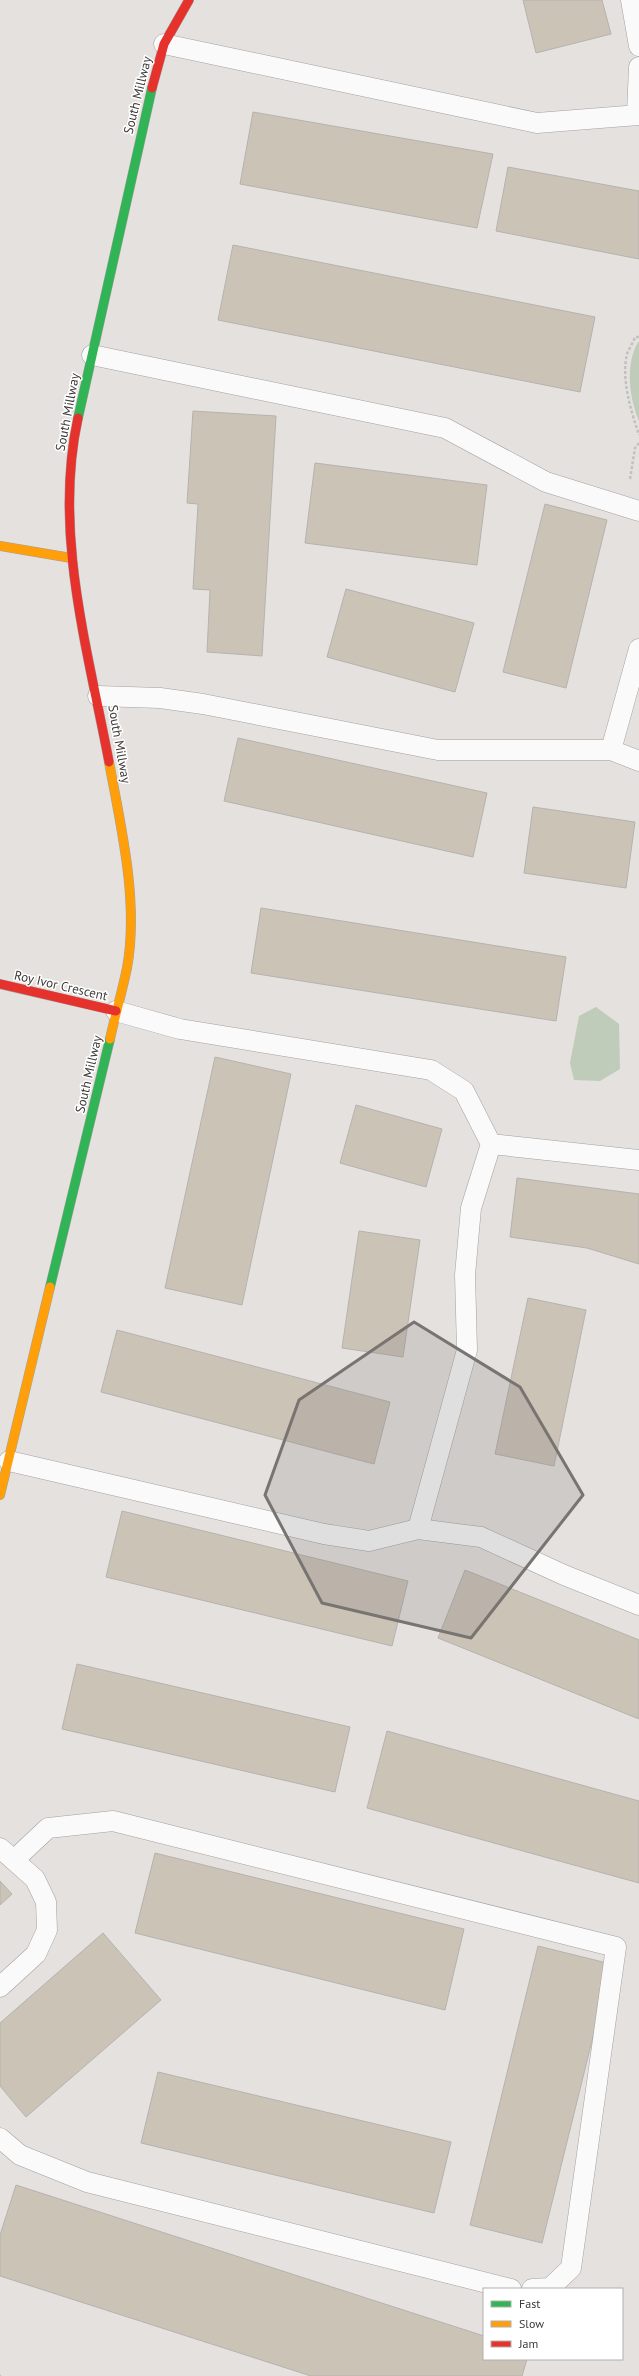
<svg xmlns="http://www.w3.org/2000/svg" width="639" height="2376" viewBox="0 0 639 2376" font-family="'PT Sans',sans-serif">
<rect width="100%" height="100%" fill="#e5e1de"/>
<path fill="#bfccb9" d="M638,342H639V421C629,397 625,365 638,342Z
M596,1007L619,1024L620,1069L600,1081L574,1080L570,1063L579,1016Z"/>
<path fill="#ccc3b7" stroke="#b5b2af" d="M523,0H602L611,34L536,53Z
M253,112L493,154L477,228L240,184Z
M508,167L639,191V259L496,231Z
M233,245L595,317L580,392L218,320Z
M193,411L276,416L262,656L207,652L210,590L193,589L198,504L187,503Z
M315,463L487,485L477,565L305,543Z
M545,504L607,520L566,688L503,672Z
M346,589L474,623L455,692L327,657Z
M238,738L487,793L473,857L224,801Z
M533,807L635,822L626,888L524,873Z
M261,908L566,957L556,1021L251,973Z
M215,1057L291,1074L242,1305L165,1288Z
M356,1105L442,1129L426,1187L340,1163Z
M517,1178L639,1194V1264L587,1248L510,1237Z
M359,1231L420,1240L403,1357L342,1348Z
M528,1298L586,1310L554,1466L495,1454Z
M117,1330L390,1402L374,1464L101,1392Z
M122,1511L408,1581L392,1646L106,1577Z
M465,1570L639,1640V1719L438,1638Z
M77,1664L350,1727L335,1792L62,1729Z
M387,1731L639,1801V1883L367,1808Z
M155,1853L464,1929L445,2010L135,1933Z
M0,1881L12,1894L0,1905Z
M103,1933L161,2000L26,2117L0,2086V2023Z
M538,1946L611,1964L542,2243L470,2225Z
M158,2072L451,2142L434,2213L141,2143Z
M16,2185L484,2336V2359H527L522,2376H311L0,2276V2235Z"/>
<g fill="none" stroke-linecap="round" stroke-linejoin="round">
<defs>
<path id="lane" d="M631,0L639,46
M164,44L537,123L639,115
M637,114L639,67
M92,355L445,428L546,482L639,511
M98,696L160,698L203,704L438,750H611L639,761
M611,750L639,649
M491,1144L639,1160
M9,1461L324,1534L369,1541L418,1529L467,1350L465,1275L471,1208L491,1144L464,1091L431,1070L180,1029L116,1011
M418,1529L481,1537L564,1575L639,1605
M0,1848L35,1879L46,1902L47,1930L36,1954L0,1987
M14,1860L48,1828L113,1821L616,1947L571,2268L550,2288L532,2289
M0,2138L20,2155L87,2182L511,2289"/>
<path id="fast" d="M78,418L152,88
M50,1287L110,1039"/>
<path id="slow" d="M0,546L71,558
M109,762C121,827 139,902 127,968C122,992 115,1016 110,1039
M0,1495L50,1287"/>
<path id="jam" d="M152,88L164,44L189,0
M78,418C53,532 88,650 109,762
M0,984L116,1011"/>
</defs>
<use href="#lane" stroke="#a4a09e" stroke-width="21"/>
<use href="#fast" stroke="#a4a09e" stroke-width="10"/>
<use href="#slow" stroke="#a4a09e" stroke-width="10"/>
<use href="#jam" stroke="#a4a09e" stroke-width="10"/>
<path stroke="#c2c1c0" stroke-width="2.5" stroke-dasharray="3 2" stroke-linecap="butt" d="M639,337H635C633,343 629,349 627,354C621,379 631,411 639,435
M630,479L635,448L639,443
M0,2376H1"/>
<use href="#lane" stroke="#fbfafa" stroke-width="20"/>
<use href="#fast" stroke="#30b455" stroke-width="9"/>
<use href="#slow" stroke="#ff9f0a" stroke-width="9"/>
<use href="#jam" stroke="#e5322d" stroke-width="9"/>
</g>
<path fill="#787472" fill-opacity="0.2" stroke="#787472" stroke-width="3" stroke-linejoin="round" d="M414,1322L520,1387L583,1495L471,1638L322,1603L265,1495L299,1400Z"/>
<g text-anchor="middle" stroke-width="3" stroke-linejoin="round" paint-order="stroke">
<g font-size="13" fill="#3d3a38" stroke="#fff">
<text transform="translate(137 95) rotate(-76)" y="5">South Millway</text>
<text transform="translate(67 412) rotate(-79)" y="5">South Millway</text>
<text transform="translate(120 744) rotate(80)" y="5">South Millway</text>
<text transform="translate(61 985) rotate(13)" y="5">Roy Ivor Crescent</text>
<text transform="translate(88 1074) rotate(-77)" y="5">South Millway</text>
</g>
</g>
<rect x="483" y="2288" width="140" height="72" fill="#ffffff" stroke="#b1b0af"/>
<rect x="491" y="2301" width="20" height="6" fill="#30b455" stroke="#b1b0af"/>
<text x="519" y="2308" font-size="12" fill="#3d3a38">Fast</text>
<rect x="491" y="2321" width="20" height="6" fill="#ff9f0a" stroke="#b1b0af"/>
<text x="519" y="2328" font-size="12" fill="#3d3a38">Slow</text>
<rect x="491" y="2341" width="20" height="6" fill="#e5322d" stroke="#b1b0af"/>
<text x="519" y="2348" font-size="12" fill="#3d3a38">Jam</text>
</svg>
